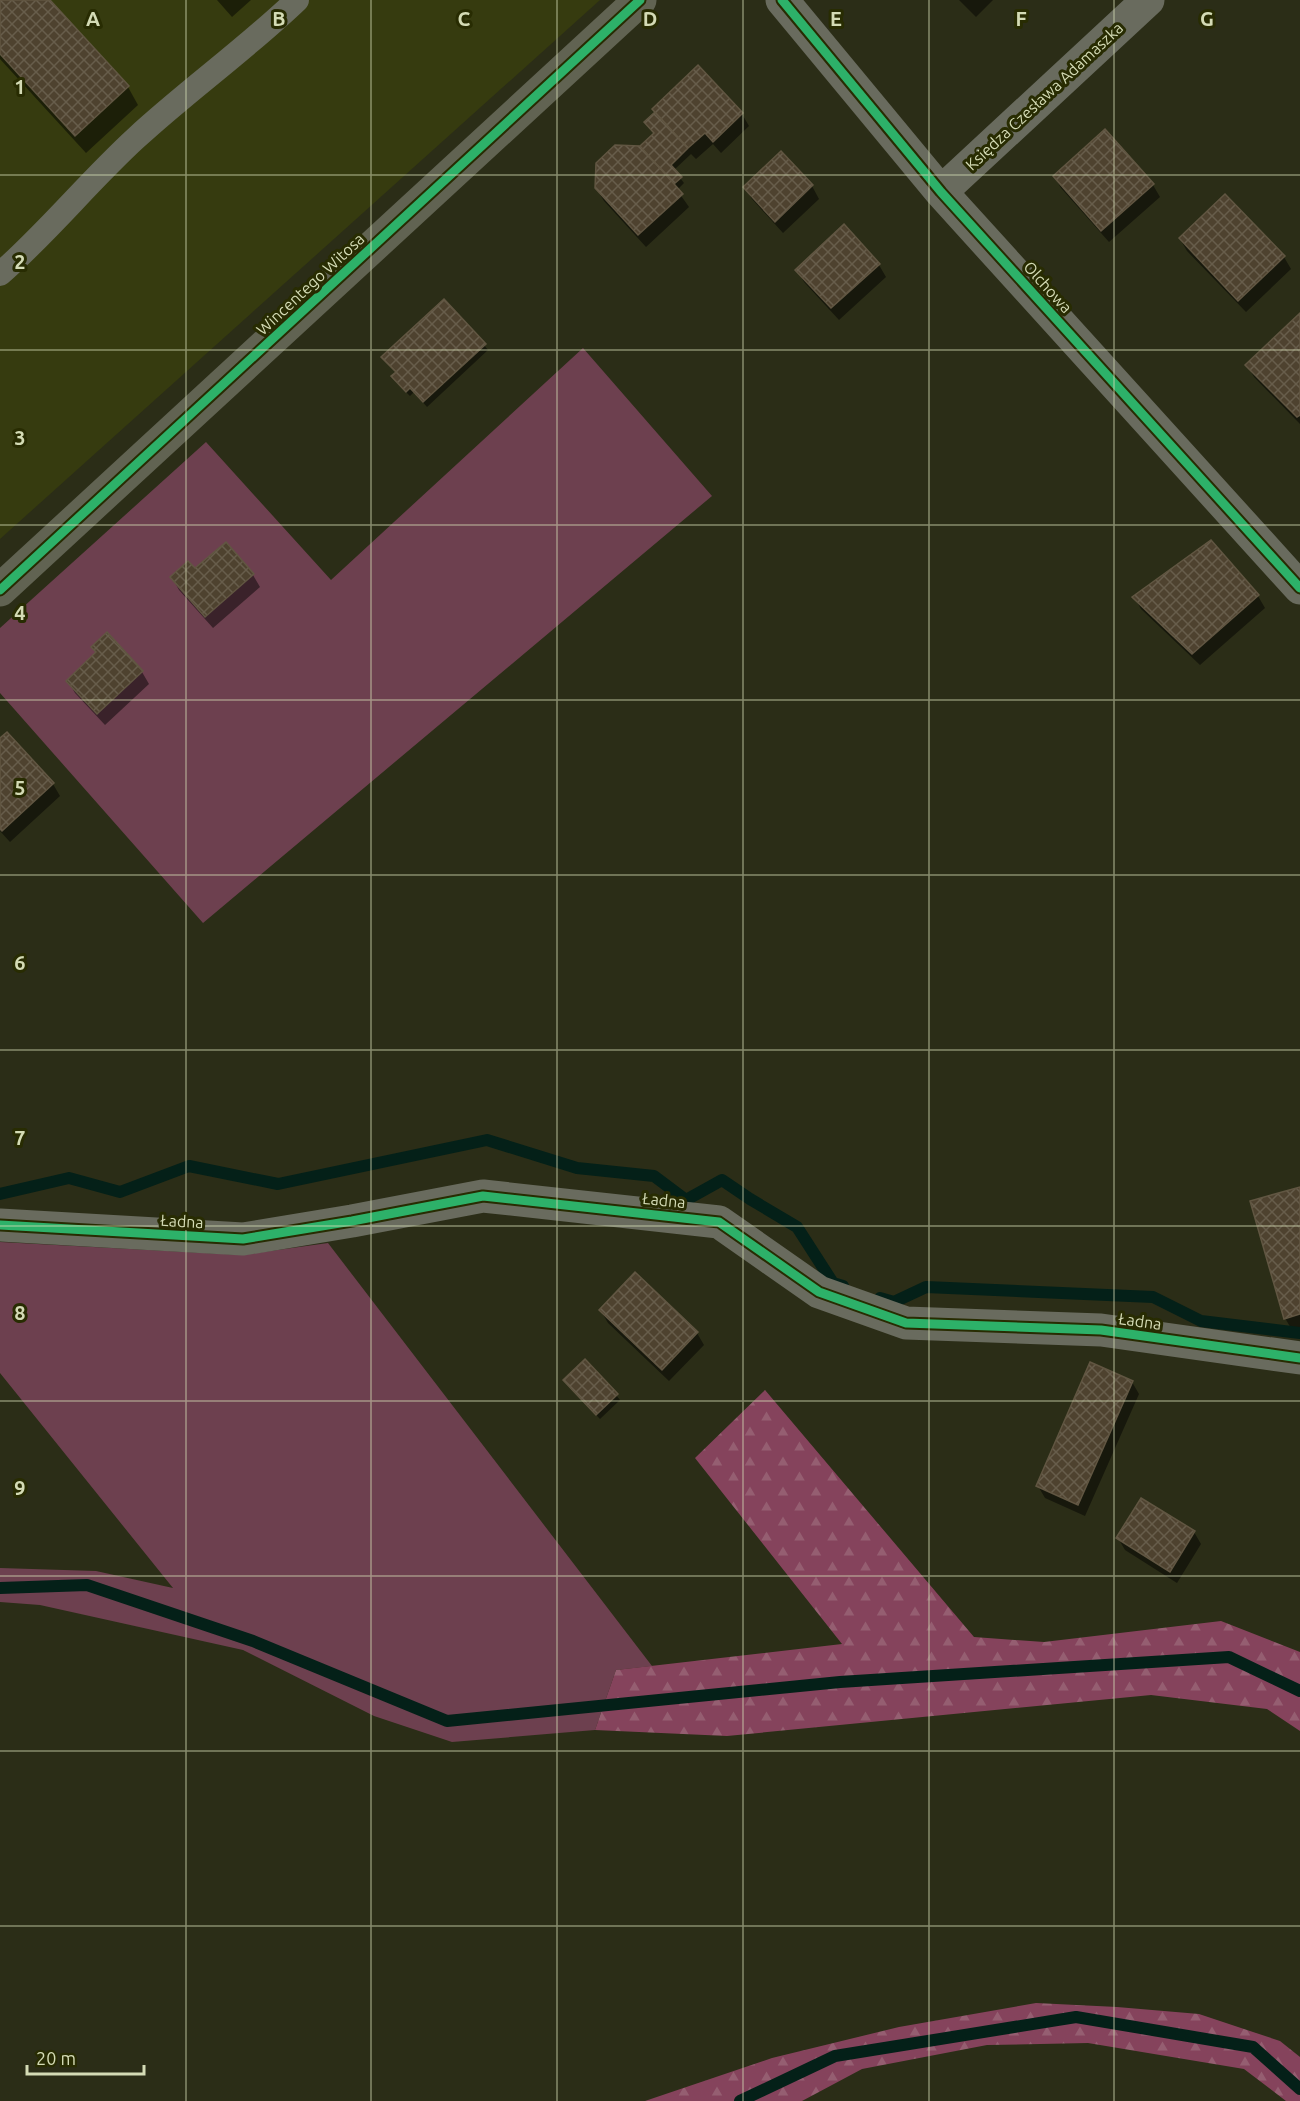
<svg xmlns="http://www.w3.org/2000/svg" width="1300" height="2101" viewBox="0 0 1300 2101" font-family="Ubuntu,sans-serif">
<defs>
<pattern id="forest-firs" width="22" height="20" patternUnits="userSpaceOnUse" patternTransform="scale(1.5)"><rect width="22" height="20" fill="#85435c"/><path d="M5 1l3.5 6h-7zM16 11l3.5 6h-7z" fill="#955e71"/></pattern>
<pattern id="building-cross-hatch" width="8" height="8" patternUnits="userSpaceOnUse" patternTransform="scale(1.5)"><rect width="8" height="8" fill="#4e422f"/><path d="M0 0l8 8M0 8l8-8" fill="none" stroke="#675d4b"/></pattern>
</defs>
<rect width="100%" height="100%" fill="#2b2d17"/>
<path fill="#363b0f" d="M0,0H600L0,539Z"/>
<path fill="#6d404f" d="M583,348L712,496L203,923L0,693V628L206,442L331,580Z
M0,1242L242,1255L328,1243L652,1666L616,1670L595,1730L452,1742L374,1716L243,1650L40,1605L0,1602V1568L96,1571L173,1588L0,1373Z"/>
<path fill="url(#forest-firs)" d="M765,1390L974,1637L1044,1642L1221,1621L1300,1652V1731L1267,1709L1151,1695L727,1736L595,1730L616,1670L842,1644L695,1458Z
M1036,2003L1117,2007L1199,2014L1280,2041L1300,2057V2101H1286L1244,2069L1088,2043L987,2045L862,2069L802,2101H645L772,2058L899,2027Z"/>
<path fill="#0007" d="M0,0H48L128,87L138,105L86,153L0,59Z
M217,0H251L232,17Z
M959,0H993L976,17Z
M698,67L742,114L749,126L721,153L713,144L696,159L691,154L674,170L684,183L677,190L689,207L646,247L604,201L596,188L655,134L646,122Z
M781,153L812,186L819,199L783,233L752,199L745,187Z
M1054,176L1153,185L1160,197L1109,242L1061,188Z
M1180,239L1284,257L1291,269L1246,312L1187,251Z
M879,265L886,277L839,320L804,282L797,270Z
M1300,315V424L1254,377L1247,365Z
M484,345L488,350L427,407L414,392L410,396L396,382L393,376L397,373L383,357Z
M1211,542L1258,596L1265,608L1200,665L1141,609L1134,597Z
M225,544L253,575L260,587L213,628L179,590L172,577L195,570Z
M107,634L142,672L149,684L105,725L75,693L68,681L97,654L93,647Z
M7,734L53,784L60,796L10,842L0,831V740Z
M1300,1189V1328L1292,1330L1285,1318Z
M601,1311L697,1333L704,1345L669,1381L608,1323Z
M1132,1382L1139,1394L1085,1516L1045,1498L1038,1486Z
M569,1386L616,1395L620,1400L600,1419Z
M1194,1532L1201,1544L1177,1583L1125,1550L1118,1538Z"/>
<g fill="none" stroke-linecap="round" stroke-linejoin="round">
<path stroke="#042018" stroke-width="12" d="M0,1194L69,1178L120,1192L189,1166L278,1184L487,1140L577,1168L654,1176L686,1200L722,1180L750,1199L797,1227L833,1283L843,1286
M880,1298L894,1302L926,1287L1153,1297L1201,1321L1300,1333
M0,1588L87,1585L253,1641L447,1721L840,1682L1229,1657L1300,1691
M740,2101L835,2056L1076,2017L1253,2047L1300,2089"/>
</g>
<path fill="url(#building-cross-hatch)" stroke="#615642" stroke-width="1.5" d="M0,0H50L129,86L75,136L0,54Z
M698,65L743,113L713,142L705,133L688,148L652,109Z
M655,112L688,148L671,165L682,177L674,184L640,146L654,133L644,122Z
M1105,129L1154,184L1101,231L1053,176Z
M615,145L640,146L683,194L638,235L595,188L596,163Z
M781,151L813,185L775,222L743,187Z
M1225,194L1285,256L1238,301L1179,238Z
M844,224L880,264L831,308L795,270Z
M444,299L486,344L423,402L410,388L406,392L391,376L396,372L381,357Z
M1300,313V415L1297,417L1245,365Z
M1211,540L1259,595L1192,654L1132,597Z
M226,542L254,574L205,617L170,577L188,561L195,568Z
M107,632L143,671L97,714L66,681L96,652L91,647Z
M7,732L54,783L2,831L0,829V738Z
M1300,1187V1314L1284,1319L1250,1201Z
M635,1272L698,1332L662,1370L599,1310Z
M585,1359L618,1394L596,1415L563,1380Z
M1090,1362L1133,1381L1078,1505L1036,1486Z
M1141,1498L1195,1531L1170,1572L1116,1538Z"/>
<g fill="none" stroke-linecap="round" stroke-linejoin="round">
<path stroke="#696b5e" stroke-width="24" d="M0,274C48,232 89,181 136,138C188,90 246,49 297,0"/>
<path stroke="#696b5e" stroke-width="33" d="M782,0L941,192L1300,588
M941,192L1148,0
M0,1225L243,1239L352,1221L483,1196L719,1222L819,1292L906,1323L1101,1330L1300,1358"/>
<path stroke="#616352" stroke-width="33" d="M0,590L640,0"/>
<defs>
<path id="cycleway" d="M782,0L941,192L1300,588
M0,590L640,0
M0,1225L243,1239L352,1221L483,1196L719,1222L819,1292L906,1323L1101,1330L1300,1358"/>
</defs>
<use href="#cycleway" stroke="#282c02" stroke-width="13"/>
<use href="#cycleway" stroke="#2db169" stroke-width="9"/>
</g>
<path fill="none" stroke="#d4dbb5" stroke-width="1.5" stroke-opacity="0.55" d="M186,0V2101M371,0V2101M557,0V2101M743,0V2101M929,0V2101M1114,0V2101M0,175H1300M0,350H1300M0,525H1300M0,700H1300M0,875H1300M0,1050H1300M0,1226H1300M0,1401H1300M0,1576H1300M0,1751H1300M0,1926H1300"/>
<g text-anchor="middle" stroke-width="6" stroke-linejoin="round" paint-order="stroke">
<g font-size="16" fill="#d4dbb5" stroke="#282c02">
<text transform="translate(1044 96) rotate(-43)" y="6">Księdza Czesława Adamaszka</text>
<text transform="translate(310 284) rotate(-43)" y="6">Wincentego Witosa</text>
<text transform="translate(1048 287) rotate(48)" y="6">Olchowa</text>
<text transform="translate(664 1200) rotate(6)" y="6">Ładna</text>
<text transform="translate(182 1221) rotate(3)" y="6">Ładna</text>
<text transform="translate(1140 1321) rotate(8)" y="6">Ładna</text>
</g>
</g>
<g font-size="20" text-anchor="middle" font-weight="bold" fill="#d4dbb5" stroke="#282c02" stroke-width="6" stroke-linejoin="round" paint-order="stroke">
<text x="93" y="26">A</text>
<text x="279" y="26">B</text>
<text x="464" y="26">C</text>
<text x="650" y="26">D</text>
<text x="836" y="26">E</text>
<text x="1021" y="26">F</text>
<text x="1207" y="26">G</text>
<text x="20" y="94">1</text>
<text x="20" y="269">2</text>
<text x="20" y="445">3</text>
<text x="20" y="620">4</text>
<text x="20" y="795">5</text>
<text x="20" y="970">6</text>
<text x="20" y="1145">7</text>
<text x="20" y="1320">8</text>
<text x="20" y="1495">9</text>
</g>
<path d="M27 2065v9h117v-9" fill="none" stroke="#d4dbb5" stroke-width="3"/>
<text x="36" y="2065" font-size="18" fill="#d4dbb5" stroke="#282c02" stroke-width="4.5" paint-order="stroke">20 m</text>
</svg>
